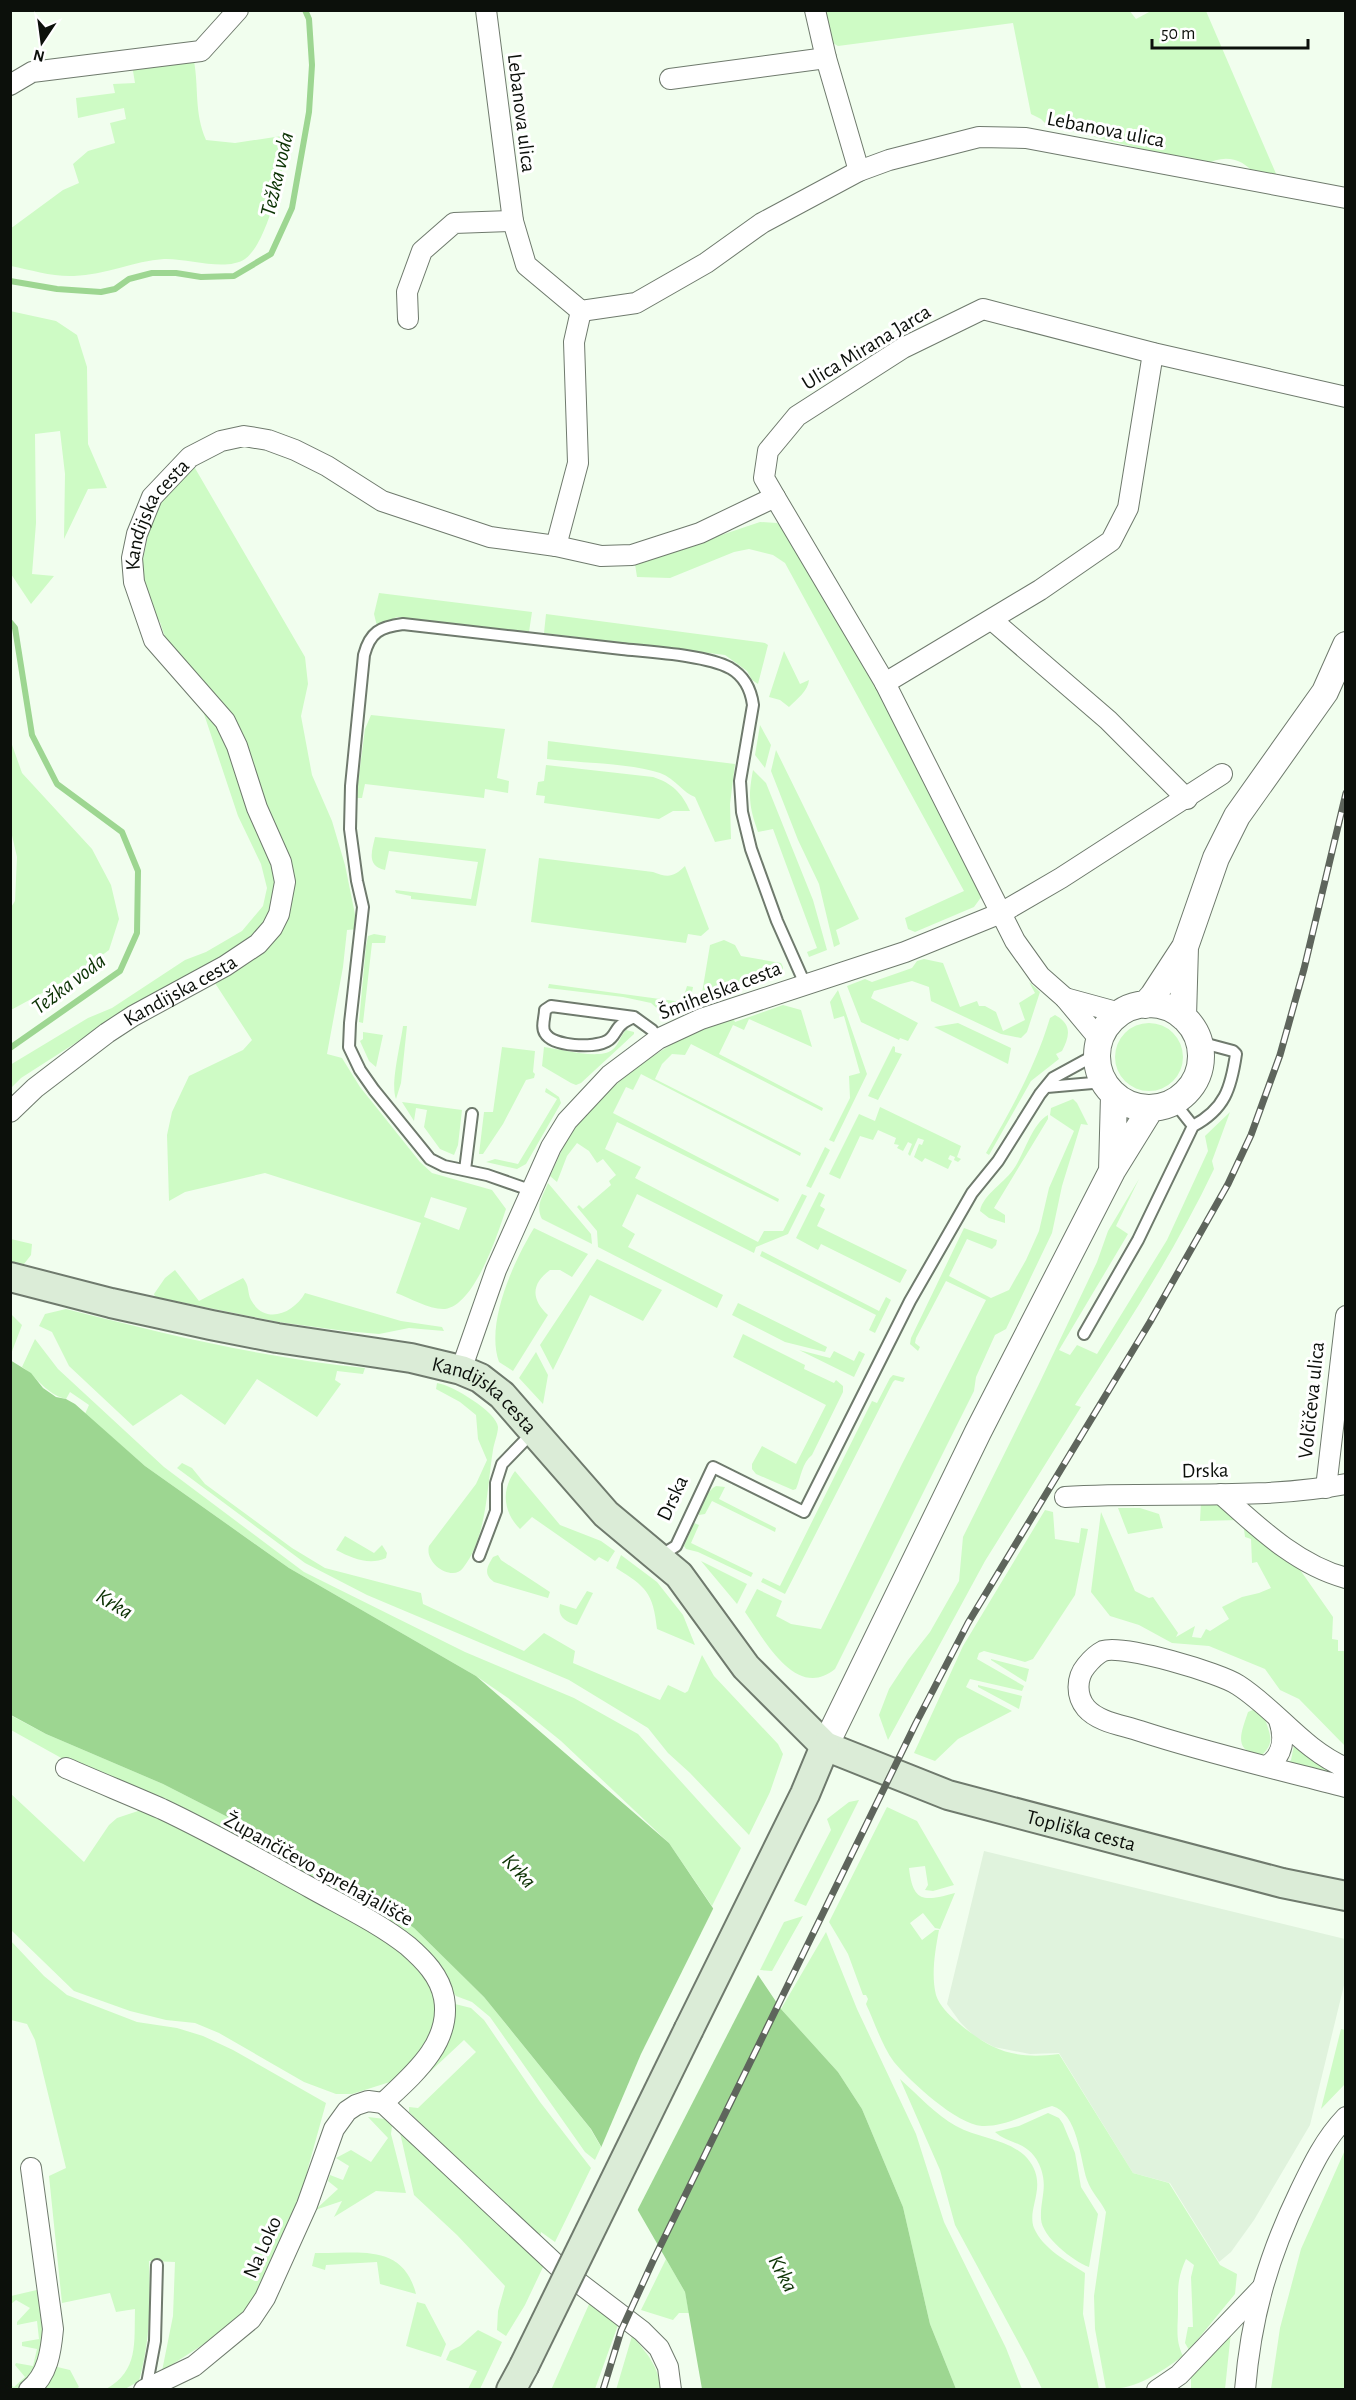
<svg xmlns="http://www.w3.org/2000/svg" width="1356" height="2400" viewBox="0 0 1356 2400" font-family="'Alegreya Sans',sans-serif">
<rect width="100%" height="100%" fill="#f1feee"/>
<path fill="#e0f3dd" d="M984,1851L1345,1939V1981L1310,2125L1254,2220L1231,2252L1219,2262L1170,2183L1133,2173L1059,2053L1030,2054L994,2047L974,2036L960,2022L947,2004Z"/>
<path fill="#cefbc5" fill-rule="evenodd" d="M1129,10L1136,19L1151,11H1206L1277,176L1256,175C1242,158 1224,154 1205,165L1047,125L1041,119L1031,114L1013,23L838,46L833,43L825,11Z
M194,61C199,89 194,112 206,140L235,143L288,135C285,163 269,242 245,259C225,272 188,258 164,259C134,261 105,275 74,276C53,277 31,270 11,266L10,229L63,190L79,183L73,164L88,151L115,143L110,123L126,119L124,108L78,118L76,98L115,93L113,84L135,83L132,65L180,64Z
M10,311L56,321L77,335L87,367L88,444L107,488L88,489L64,539L65,474L60,431L35,434L36,523L32,574L54,576L31,604L11,574Z
M192,463L305,657L308,684L301,716L312,775L332,821L345,865L358,929L347,930L343,967L327,1054L342,1058L360,1087L420,1162L432,1173L492,1190L506,1209C498,1233 475,1305 445,1309C430,1310 410,1298 396,1293L421,1223L265,1173L185,1192L169,1201L167,1135L172,1112L189,1076L243,1050L252,1040L213,980L238,964L289,891L241,745L167,643L160,622L147,606L140,574L153,511ZM431,1197L467,1208L459,1230L424,1217Z
M760,522L777,523L789,531L882,689L982,896L974,907L915,932L908,929L905,918L964,891L785,563L773,555L749,549L734,552L670,578L637,577L635,564Z
M379,593L532,612L529,632L397,617L377,626L374,614Z
M546,614L765,643L768,645L758,684L752,680L747,671L725,655L544,633Z
M784,651L800,684L809,680C808,691 797,699 789,707L780,700L769,697Z
M208,709L227,737L278,869L279,895L259,934L223,961L116,1017L21,1078L11,1088L10,1065L88,1018L112,1008L185,960L206,952L242,931L263,906L267,888L261,864L238,816L203,711Z
M371,715L505,729L497,778L509,781L508,793L485,789L484,798L365,784L362,798H356L365,729Z
M760,725L771,745L765,768L755,755Z
M548,741L735,764L730,804L731,839L715,842L695,797C683,793 676,779 660,773C631,763 579,763 547,759Z
M11,742L22,773L92,849L111,885L119,919L109,950L77,974L11,1010L10,909L15,901L17,857L11,831Z
M776,750L859,919L836,930L840,944L834,947L819,884L798,840L771,771Z
M546,765L653,777C672,783 682,793 690,811H673L659,819L544,803L545,796L536,795L538,782L544,781Z
M753,770L766,783L813,900L827,950L809,957L807,952L817,948L773,829L758,832C749,806 748,797 753,770Z
M375,837L486,849L476,906L411,899V896L396,893L395,890L471,899L478,862L389,851L385,870C366,866 372,851 375,837Z
M539,858L653,872C668,878 674,877 685,866L709,929L701,936L688,934L686,943L531,922Z
M374,934L386,936L385,943H372L363,1023L359,1022L366,946L368,936Z
M724,940L735,945L741,956L781,963L783,967L782,973L771,980L703,1003L701,999L710,945Z
M924,959L943,963L960,1007L977,1001L979,1006H985L996,1012L1003,1031L1025,1020L1019,1003L1035,993L1029,982L1040,992L1027,1032L1021,1038L1001,1034L931,1001L929,987L912,981L874,991L871,998L918,1023L908,1041L900,1038L899,1040L861,1022L847,986L865,979L872,982L912,968L917,961Z
M549,984L682,1002L687,986L693,987C689,1009 685,1014 662,1013L651,1003L623,997L548,988Z
M838,990L867,1074L834,1142L829,1140L850,1098L849,1076L860,1073L844,1016L834,1019L830,1002Z
M783,1005L801,1010L812,1047L749,1019L744,1030L733,1025L719,1054L823,1108L822,1111L691,1044L685,1055L672,1054L662,1064L655,1079L801,1153L800,1156L641,1074L633,1090L626,1087L613,1113L779,1199L778,1202L617,1122L605,1149L641,1167L635,1178L758,1242L764,1231H783L802,1194L807,1196L788,1234L756,1247L754,1253L637,1194L622,1226L635,1234L628,1247L723,1295L717,1308L598,1247L597,1231L577,1207L579,1205L583,1209L611,1185L609,1181L616,1175L603,1159L597,1163L589,1151L577,1143L567,1156L557,1182L550,1176C556,1164 561,1150 568,1139C593,1098 647,1055 690,1035C704,1029 719,1024 733,1018L735,1022Z
M1055,1015C1072,1024 1070,1036 1062,1051L1056,1054L1059,1059L1031,1081L989,1155L986,1153C1011,1110 1036,1065 1050,1018Z
M1115 1057a34 34 0 1 1 68 0a34 34 0 1 1-68 0Z
M958,1023L1011,1048L1008,1064L934,1027Z
M403,1026H407L401,1083L396,1099C390,1085 401,1042 403,1026Z
M626,1030L634,1032V1034L581,1083L576,1085L571,1083L542,1066L544,1047C560,1049 599,1060 612,1050C619,1045 620,1036 626,1030Z
M363,1032L383,1035L376,1067L369,1061L360,1041L363,1039Z
M893,1046L895,1047V1052L902,1054L878,1100L868,1096Z
M502,1047L535,1051L533,1072L535,1074L534,1078L526,1080L503,1124L483,1154H479L484,1112H493Z
M546,1088L559,1097L561,1103L526,1164L517,1169L486,1162L495,1159L518,1164L557,1099L545,1092Z
M1073,1099L1077,1103L1088,1125L1081,1124L1062,1186L1052,1233L1006,1329L995,1335L976,1377L974,1391L835,1669C796,1701 764,1639 745,1612L757,1589L782,1601L776,1616L791,1624L821,1629L902,1464L986,1300L946,1281L916,1338L915,1343L920,1347L918,1351L910,1344L911,1338L964,1228L997,1240L996,1245L992,1249L967,1239L949,1276L991,1298L1009,1290L1026,1260L1039,1231L1049,1188L1074,1131L1050,1115L1051,1108Z
M402,1102L462,1110L458,1145L454,1155L440,1149L424,1127L427,1110L416,1108L414,1121Z
M880,1107L961,1146L957,1157L961,1159L958,1162L954,1160L955,1157L950,1155L948,1159L952,1161L948,1169L925,1158L922,1162L914,1157L919,1144L922,1145L924,1140L918,1138L910,1156L908,1154L912,1144L908,1142L903,1151L897,1148L899,1145L894,1144L896,1138L878,1130L873,1140L860,1136L840,1179L829,1174L859,1114L875,1121Z
M1230,1112L1212,1161L1214,1169C1175,1251 1125,1328 1075,1405L1081,1407L985,1561L888,1740L879,1715L889,1689L908,1660L930,1632L959,1581L963,1537L1039,1384L1097,1262L1108,1231L1139,1179L1116,1226L1128,1234L1059,1350L1070,1355L1077,1345L1097,1354L1167,1240L1208,1151L1205,1136Z
M1048,1115V1119L994,1208L1005,1215V1223L989,1218L980,1211C983,1194 1006,1182 1015,1167C1025,1152 1032,1124 1048,1115Z
M825,1147L830,1150L811,1188L806,1186Z
M548,1183L591,1234L592,1244L542,1219C535,1206 543,1196 548,1183Z
M819,1192L825,1195L820,1206L825,1209L817,1226L907,1270L900,1283L821,1244L818,1250L796,1238Z
M534,1228L588,1254L572,1277L560,1270H550C531,1284 531,1299 548,1315L513,1371L499,1362C485,1323 514,1261 534,1228Z
M11,1239L32,1244L31,1255L24,1264L11,1262Z
M762,1251L879,1311L886,1297L891,1300L875,1333L869,1330L876,1315L760,1256Z
M597,1259L662,1290L643,1321L590,1295L553,1370L540,1345Z
M175,1270L199,1301L243,1278C250,1287 247,1292 251,1300C265,1326 294,1313 305,1293L401,1321L442,1327L444,1331L409,1328L379,1334L345,1331L278,1322L155,1297L154,1294L165,1278Z
M738,1303L827,1347L825,1352L785,1342L732,1315Z
M66,1309C164,1334 264,1358 365,1368L363,1374L337,1371L335,1380L341,1384L317,1417L257,1379L225,1425L181,1394L133,1426L69,1366L52,1332L39,1326L45,1314Z
M11,1314L22,1325L11,1354Z
M743,1334L805,1365L804,1369L834,1383L836,1380L843,1386V1392L812,1455C802,1463 801,1477 796,1489L793,1490L756,1474L752,1469V1464L762,1446L796,1464L826,1405L733,1357Z
M35,1339L58,1369L164,1467L304,1572L465,1652L574,1698L638,1734L741,1848L712,1906L669,1843L561,1741L508,1698L476,1676L289,1568L145,1466L85,1414L89,1405L70,1392L66,1399C46,1394 38,1378 22,1367Z
M799,1350L830,1358L834,1351L854,1361L859,1351L865,1354L854,1377Z
M536,1352L548,1375L543,1404L519,1378Z
M893,1375L905,1378L903,1382L895,1380L893,1382L785,1594L761,1582L763,1578L780,1586L872,1401L877,1403L890,1378Z
M437,1383C452,1385 497,1412 498,1427C498,1434 494,1443 493,1450C487,1486 487,1538 463,1568C453,1582 424,1564 429,1546L476,1484L487,1460L478,1439L476,1415L460,1402L436,1389Z
M182,1463L192,1468L205,1484L292,1548L325,1568L421,1593L423,1604L524,1651L544,1633L575,1651L573,1663L660,1700L668,1685L685,1693L688,1691L702,1655L714,1676L778,1744L783,1754L770,1792L749,1835L690,1773L668,1753L648,1728L569,1680L367,1595L305,1563L177,1468Z
M515,1471L560,1525L601,1541L615,1551L608,1562L599,1557L595,1561L532,1517L520,1529C503,1512 501,1490 515,1471Z
M716,1486L725,1487L719,1499L776,1528L775,1532L712,1501L705,1514L699,1515C699,1506 708,1490 716,1486Z
M1201,1502L1218,1503L1239,1520L1200,1521Z
M1118,1508H1140L1159,1514L1163,1528L1128,1534Z
M1045,1510L1053,1512L1055,1539L1079,1543L1081,1528L1088,1529L1075,1595L1033,1659L1025,1662L984,1651L979,1653L977,1659L1024,1686L1022,1691L970,1679L966,1687L1012,1711L958,1739L935,1761L914,1753L963,1646Z
M1101,1512L1135,1591L1149,1598L1153,1597L1178,1633L1176,1637L1195,1626L1192,1637L1201,1638L1206,1629L1210,1631L1229,1619L1222,1607L1242,1597L1259,1593L1271,1588L1257,1562L1252,1563L1251,1539L1245,1537L1243,1521L1296,1564L1333,1617L1332,1639L1338,1640V1651H1345V1746L1299,1699L1280,1690L1265,1669L1209,1646L1172,1643L1139,1625L1110,1616L1091,1592Z
M694,1523L699,1525L691,1543L753,1573L751,1577L698,1552L686,1549L684,1546Z
M345,1536L374,1553L382,1545L387,1553L386,1558C369,1566 352,1558 336,1550Z
M498,1555L501,1560L550,1592L548,1598L494,1582C483,1574 487,1567 493,1557Z
M621,1555L657,1582L683,1615L695,1645L657,1629C653,1592 646,1587 616,1568Z
M701,1561L747,1584L737,1604Z
M587,1591L593,1593L577,1625C566,1622 557,1617 560,1604L576,1609Z
M991,1659L1029,1669L1026,1682L991,1660Z
M978,1685L1022,1696L1019,1709L978,1687Z
M1255,1709L1264,1715C1268,1732 1277,1741 1262,1755C1232,1752 1241,1733 1248,1712Z
M10,1715L46,1734L163,1784L331,1870L414,1928L484,1997L590,2128L601,2147L595,2160L585,2152L490,2017L472,2002L456,1996L433,1965L11,1730Z
M1294,1745L1307,1755L1345,1775V1781L1287,1764L1291,1760Z
M10,1793L84,1862L109,1825L117,1818L141,1810L152,1812L216,1846L377,1936L416,1963L430,1980L439,2010L427,2047L393,2081L352,2094H336L304,2082L219,2033L195,2023L166,2020L130,2011L74,1991L11,1930Z
M859,1800L806,1906L794,1901L831,1830L827,1819L849,1802Z
M887,1807L917,1821L954,1885L933,1891L925,1890L928,1885L925,1866L909,1868C913,1904 925,1901 955,1893L940,1929L935,1928L923,1913L910,1923L922,1940L935,1930H939C935,1951 931,1975 936,1995C939,2005 949,2015 956,2021C990,2050 1013,2060 1059,2054L1133,2173L1169,2183L1220,2265L1237,2274L1235,2294L1189,2350L1185,2343L1188,2327H1193L1191,2277L1194,2265L1186,2259C1177,2279 1178,2288 1178,2310C1178,2327 1175,2340 1183,2356C1159,2373 1136,2390 1106,2389L1095,2329L1094,2296L1106,2212C1101,2201 1091,2192 1087,2180C1080,2159 1078,2113 1052,2106C1030,2112 1006,2127 982,2126C956,2124 911,2082 894,2062C882,2046 875,2023 866,2004L868,1999L866,1995H863L848,1954L829,1922Z
M803,1916L772,1971L760,1970L784,1922Z
M826,1932L857,2009L916,2134L944,2222L1006,2348L1022,2389H956L930,2324L903,2207L862,2109L838,2072L781,2009Z
M10,1940L44,1976L67,1995L137,2022L177,2028L203,2036L233,2050L326,2103L308,2168L300,2207L250,2307L235,2324L162,2371L173,2316L175,2262L149,2261C151,2303 150,2341 139,2381L125,2389H106C139,2371 134,2342 135,2309L116,2312L110,2293L62,2303L49,2176L66,2168L35,2040L27,2024L11,2020Z
M455,2004L471,2008L484,2020L540,2102L591,2168L555,2242L541,2232L540,2238L409,2112V2107L418,2108L476,2052L464,2040L418,2083C435,2059 451,2033 455,2004Z
M1341,2029L1345,2030V2084L1321,2109Z
M900,2079C918,2095 936,2115 956,2126C979,2139 1008,2138 1027,2158C1050,2185 1026,2207 1034,2228C1043,2249 1067,2261 1085,2273L1083,2314L1099,2389H1042L1028,2360L955,2225L940,2170Z
M1048,2113L1059,2118L1063,2124L1075,2153L1081,2187L1098,2214L1089,2267C1073,2261 1042,2237 1041,2219C1040,2198 1049,2186 1039,2164C1028,2141 1008,2144 995,2132L1019,2126Z
M368,2117L385,2119L392,2126L391,2134L406,2193L376,2191L334,2217L342,2201L315,2210L338,2189L328,2181L330,2175L343,2180L349,2166L336,2158L351,2150L371,2162L388,2138Z
M399,2128L518,2243L544,2265L525,2305L506,2336L497,2330L498,2311L505,2286L457,2235L414,2195Z
M1345,2150V2389H1271L1280,2328L1301,2249Z
M315,2253C357,2254 403,2242 416,2294L380,2284L377,2262L326,2265L325,2270L312,2266Z
M666,2259L685,2292L689,2313H679L673,2320L641,2310Z
M41,2289L46,2346L31,2379L19,2389H11V2385L14,2387L25,2377L15,2365L16,2363L33,2366L37,2349L22,2346V2342L39,2339L37,2321L17,2325V2322L30,2308L16,2300L11,2304V2296Z
M417,2302L425,2304L446,2344L441,2357L406,2346Z
M590,2302L618,2325L595,2389L551,2390Z
M478,2330L502,2342L480,2389H468L477,2371L446,2360L450,2351L460,2346Z
M1231,2332L1225,2389L1191,2390V2376Z
M632,2336C648,2354 658,2366 661,2389L616,2390Z
M53,2366L70,2370L79,2387L76,2389L42,2390Z"/>
<path fill="#9dd691" d="M10,1360L31,1373L43,1388L56,1397L66,1399L75,1404L145,1466L289,1568L476,1676L669,1843L781,2009L838,2072L862,2109L903,2207L930,2324L956,2389H702L685,2292L591,2129L484,1997L414,1928L331,1870L163,1784L46,1734L11,1715Z"/>
<path fill="#f1feee" d="M715,1905L760,1971L636,2213L600,2150L641,2054Z"/>
<g fill="none" stroke-linecap="round" stroke-linejoin="round">
<path stroke="#9dd691" stroke-width="6" d="M10,281L57,289L101,292L115,289L129,279L152,273H176L201,277L234,276L271,254L292,208L309,112L312,65L309,19L305,10
M10,622L15,628L32,735L57,784L122,832L138,871L137,933L120,971L10,1048"/>
<defs>
<path id="service" d="M634,1017C630,1019 625,1021 622,1024C615,1029 615,1037 607,1041C594,1048 553,1047 545,1033C541,1027 545,1017 545,1010L551,1006L634,1017L652,1030L658,1039
M1047,1087L1104,1082
M1174,1102L1193,1126C1225,1109 1231,1088 1236,1054L1233,1051L1203,1043L1198,1039
M465,1170L472,1114
M530,1190L487,1175L444,1166L430,1159L374,1090L360,1070L349,1047L350,1023L363,907L357,881L350,829L351,786L364,655C370,632 380,627 403,624C476,632 549,641 622,649C650,652 706,655 730,668C744,676 751,690 753,705L740,781L742,812L751,849L777,921L805,984
M1084,1334L1138,1240L1193,1126
M479,1556L496,1511V1483L502,1464L533,1432
M660,1556L676,1546L713,1467L804,1512L910,1301L972,1193L998,1161L1040,1094L1053,1078L1097,1054
M146,2389L155,2341L157,2265"/>
<g id="minor">
<path d="M486,10L513,221L526,265L581,311L636,303L706,263L762,223L859,171L889,160L979,137L1026,138L1346,198"/>
<path d="M815,10L826,58L859,171"/>
<path d="M670,79L826,58"/>
<path d="M10,85L32,72L201,51L238,10"/>
<path d="M408,319L407,292L422,251L454,223L513,221"/>
<path d="M775,497L764,478L768,451L797,416L903,348L983,309L1153,353L1346,397"/>
<path d="M556,546L578,463L574,342L581,311"/>
<path d="M992,620L1108,720L1187,799"/>
<path d="M885,683L1040,590L1111,541L1128,508L1153,353"/>
<path d="M1065,998L1120,1013"/>
<path id="s1" d="M10,1112L35,1088L107,1033L133,1016L225,966L258,944L272,928L279,914L285,882L281,862L257,808L237,746L225,721L154,640L134,582L132,558L137,534L152,497L190,457L221,441L244,436L268,440L295,450L327,466L382,501L490,537L556,546L601,556L632,555L700,533L775,497L885,683L1015,941L1040,976L1065,998L1100,1040"/>
<path d="M461,1370L496,1270L551,1147L567,1121L610,1075L658,1039L701,1019L905,952L1001,913L1061,878L1222,774"/>
<path d="M1326,1488L1346,1316"/>
<path d="M1221,1494C1258,1527 1297,1565 1346,1578"/>
<path d="M1065,1497C1156,1491 1256,1501 1346,1484"/>
<path d="M1267,1766C1284,1755 1285,1738 1279,1720"/>
<path d="M66,1768C98,1782 130,1795 162,1809C213,1833 262,1861 311,1888C343,1906 379,1923 408,1946C424,1960 440,1976 444,1998C452,2043 413,2075 383,2103"/>
<path d="M1346,1768C1302,1749 1277,1710 1238,1685C1220,1673 1123,1644 1103,1651C1097,1654 1090,1661 1086,1666C1076,1678 1076,1696 1086,1708C1098,1722 1122,1725 1140,1731C1207,1753 1277,1769 1346,1787"/>
<path d="M383,2103L562,2270L642,2331L659,2348L668,2367L671,2390"/>
<path d="M29,2390C48,2375 51,2351 53,2329L31,2168"/>
<path d="M144,2390L194,2366L251,2319L265,2298L307,2205L334,2129L347,2111L356,2105L368,2101L383,2103"/>
<path d="M1157,2390L1179,2375L1261,2289"/>
<path d="M1245,2390C1251,2316 1268,2257 1300,2191C1313,2164 1325,2139 1346,2117"/>
</g>
<path id="tertiary" d="M1097 1056a52 52 0 1 1 104 0a52 52 0 1 1-104 0Z
M1145,1005L1153,996L1185,947L1216,858L1237,816L1325,692L1346,645
M1183,1017L1185,947
M1112,1171L1114,1095
M825,1746L978,1432L1112,1171L1151,1108"/>
<g id="secondary">
<path id="s2" d="M10,1277L111,1303L211,1325L277,1338L411,1358L461,1370L480,1378L502,1395L606,1514L679,1575L746,1667L825,1746L948,1795L1282,1883L1346,1896"/>
<path d="M689,2029L805,1794L825,1746"/>
<path d="M511,2390L524,2366"/>
</g>
</defs>
<use href="#service" stroke="#6f7a6d" stroke-width="14"/>
<use href="#minor" stroke="#6f7a6d" stroke-width="22"/>
<use href="#tertiary" stroke="#6f7a6d" stroke-width="28"/>
<use href="#secondary" stroke="#6f7a6d" stroke-width="32"/>
<use href="#service" stroke="#fff" stroke-width="10"/>
<use href="#minor" stroke="#fff" stroke-width="20"/>
<use href="#tertiary" stroke="#fff" stroke-width="26"/>
<use href="#secondary" stroke="#dbecd7" stroke-width="28"/>
<defs>
<path id="rail" d="M603,2390L621,2331L653,2261L916,1723L968,1623L1150,1322L1228,1184L1251,1135L1280,1055L1304,969L1346,793"/>
</defs>
<use href="#rail" stroke="#5e655c" stroke-width="7"/>
<use href="#rail" stroke="#fff" stroke-width="4.5" stroke-dasharray="14" stroke-linecap="butt"/>
<defs>
<path id="secondary-bridge" d="M524,2366L689,2029"/>
</defs>
<use href="#secondary-bridge" stroke="#6f7a6d" stroke-width="32" stroke-linecap="butt"/>
<use href="#secondary-bridge" stroke="#dbecd7" stroke-width="28"/>
</g>
<g text-anchor="middle" stroke-width="6" stroke-linejoin="round" paint-order="stroke">
<g font-size="21" fill="#0c100b" stroke="#fff">
<text transform="translate(522 113) rotate(83)" y="7">Lebanova ulica</text>
<text transform="translate(1106 129) rotate(11)" y="7">Lebanova ulica</text>
<text transform="translate(866 347) rotate(-31)" y="7">Ulica Mirana Jarca</text>
<text dy="7" stroke="none"><textPath href="#s1" startOffset="786">Kandijska cesta</textPath></text>
<text dy="7" stroke="none"><textPath href="#s1" startOffset="210">Kandijska cesta</textPath></text>
<text transform="translate(720 990) rotate(-21)" y="7">Šmihelska cesta</text>
<text dy="7" stroke="none"><textPath href="#s2" startOffset="494">Kandijska cesta</textPath></text>
<text transform="translate(1311 1400) rotate(-84)" y="7">Volčičeva ulica</text>
<text transform="translate(1205 1470) rotate(-1)" y="7">Drska</text>
<text transform="translate(672 1498) rotate(-65)" y="7">Drska</text>
<text dy="7" stroke="none"><textPath href="#s2" startOffset="1258">Topliška cesta</textPath></text>
<text transform="translate(319 1869) rotate(29)" y="7">Župančičevo sprehajališče</text>
<text transform="translate(262 2247) rotate(-66)" y="7">Na Loko</text>
</g>
<g font-size="22" font-style="italic" fill="#0c3304" stroke="#fff">
<text transform="translate(276 174) rotate(-77)" y="8">Težka voda</text>
<text transform="translate(68 983) rotate(-37)" y="8">Težka voda</text>
<text transform="translate(115 1603) rotate(31)" y="8">Krka</text>
<text transform="translate(520 1870) rotate(47)" y="8">Krka</text>
<text transform="translate(784 2273) rotate(62)" y="8">Krka</text>
</g>
</g>
<rect width="1356" height="2400" fill="none" stroke="#0c100b" stroke-width="24"/>
<g transform="translate(42 42) rotate(193)" stroke="#ffffff" stroke-width="4.5" paint-order="stroke">
<path d="M0-4.5L10 22L0 15L-10 22Z" fill="#0c100b"/>
<text y="-9" font-size="16" font-weight="bold" text-anchor="middle" fill="#0c100b">N</text>
</g>
<path d="M1152 39v9h156v-9" fill="none" stroke="#0c100b" stroke-width="3"/>
<text x="1161" y="39" font-size="18" fill="#0c100b" stroke="#ffffff" stroke-width="4.5" paint-order="stroke">50 m</text>
</svg>
